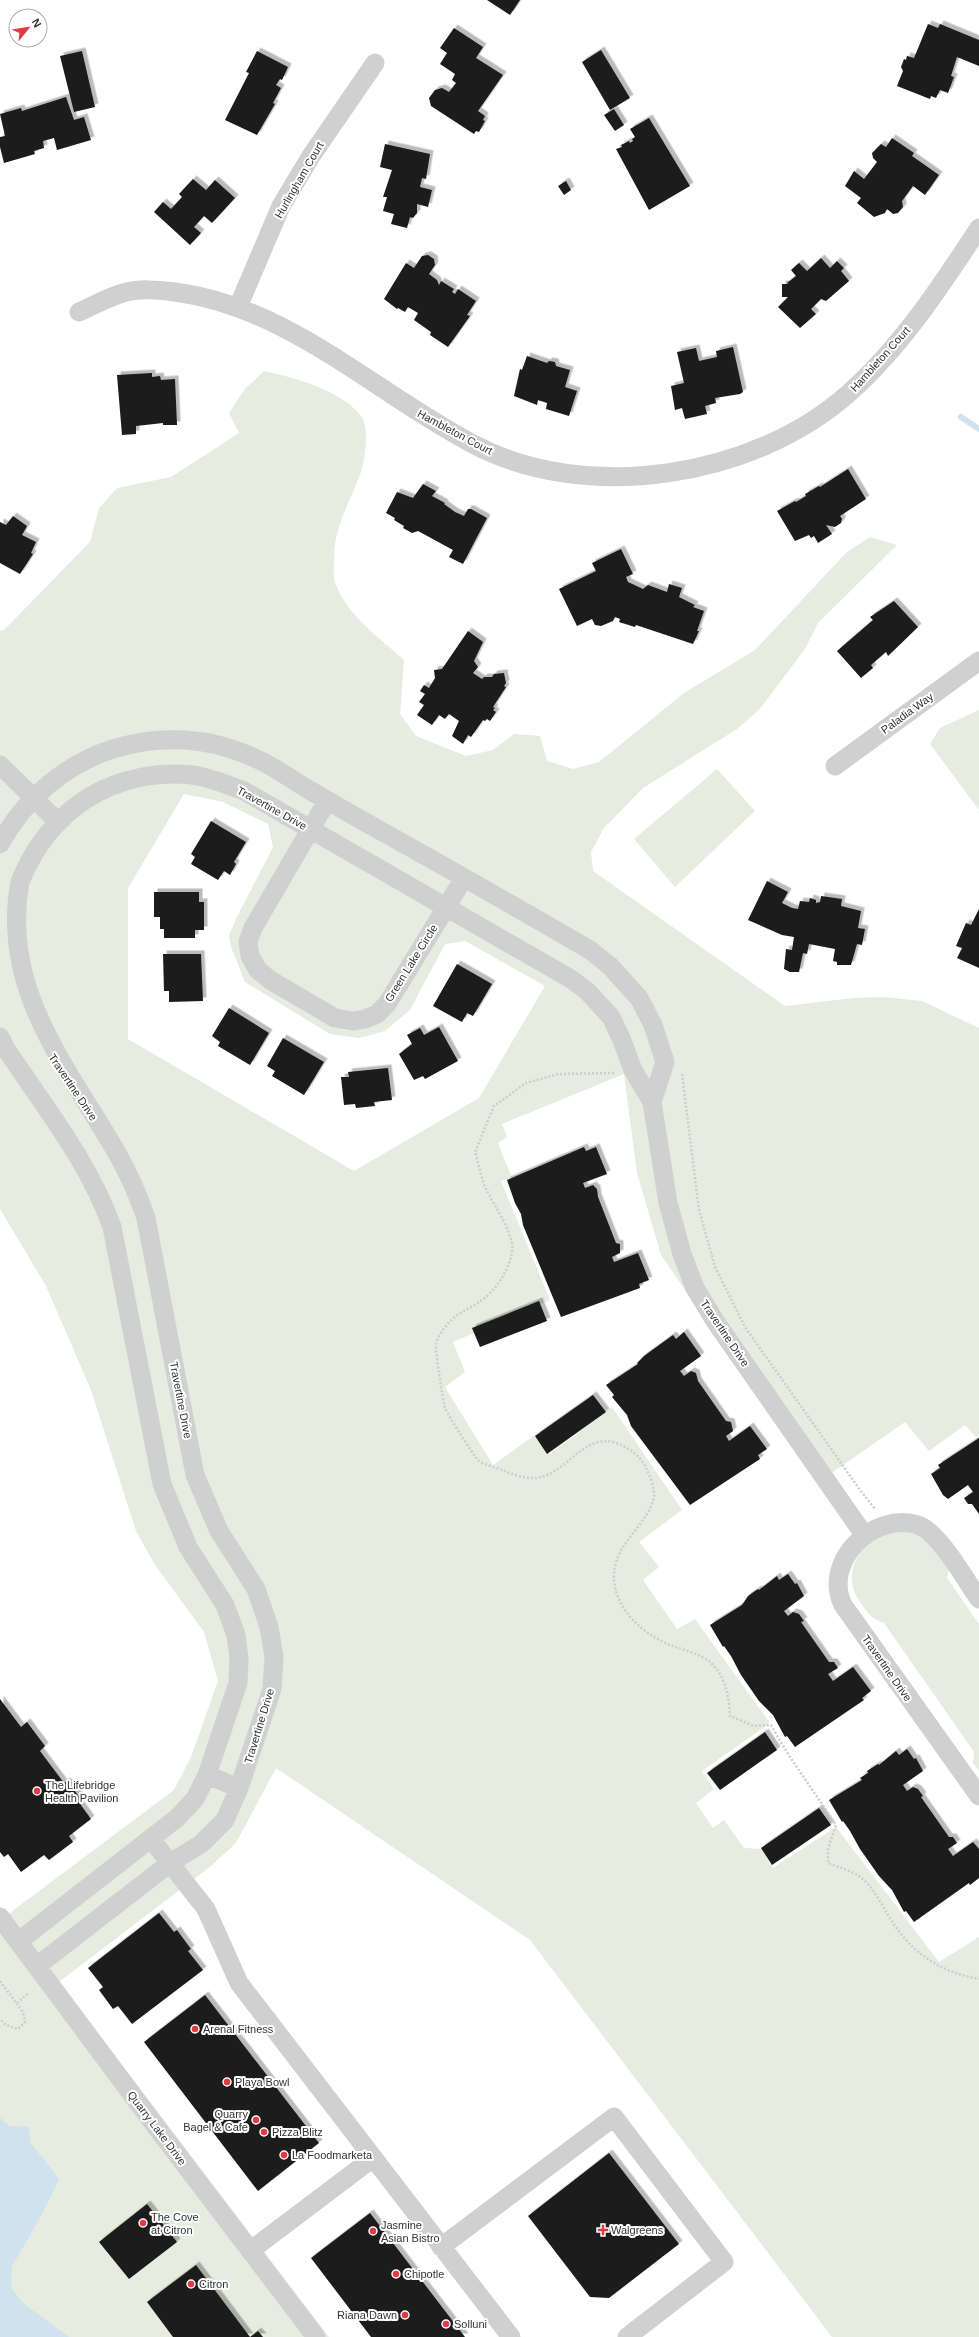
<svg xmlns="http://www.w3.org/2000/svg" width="979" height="2337" viewBox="0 0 979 2337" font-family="Arial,sans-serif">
<defs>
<filter id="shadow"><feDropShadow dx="3.5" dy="-3.5" stdDeviation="0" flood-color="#0004"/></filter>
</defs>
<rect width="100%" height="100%" fill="#fff"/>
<path fill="#e6ecdf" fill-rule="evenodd" d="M264,371C293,377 343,391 361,416C370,428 365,459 361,472C350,503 333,527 334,561C334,568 333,576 335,582C346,615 379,637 404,660L400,714L416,736L466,756L493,750L514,734L540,736L547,761L573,769L599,762L684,693L755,650L847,552L870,537L897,545L818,623L805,649L759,710L737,729L643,788L604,828L591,852L593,871L785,1006L854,998L882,997L922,1001L979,1028V1435L976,1437L965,1425L929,1451L905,1422L817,1483L661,1255L637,1173L624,1074L502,1124L507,1137L498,1143L512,1178L501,1181L550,1300L453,1342L465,1372L445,1387L493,1465L536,1434L550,1454L612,1407L682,1510L639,1542L659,1567L643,1580L677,1629L695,1619L770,1723L702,1771L714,1789L696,1803L713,1828L724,1820L744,1848L762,1849L773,1868L836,1827L939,1962L979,1937V2337H832L530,1940L276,1768L236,1843L211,1866L59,1982L329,2337H0V1907L7,1915L174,1790L191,1757L218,1681L204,1632L155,1565L136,1531L91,1390L46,1286L0,1209V631L4,630L90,542L99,508L117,488L171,477L239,433L229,413L244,390ZM184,794L223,802L268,824L273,847L236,919L229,935L231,947L245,982L330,1034L359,1038L385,1031L410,1010L445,944L465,941L545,986L479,1098L354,1171L128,1039V888Z
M979,710V810L930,744L940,728Z
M717,769L755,811L675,887L634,839Z
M905,1530L923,1536L949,1568L947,1578L979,1624V1771L973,1763L974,1752L884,1623C871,1619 867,1612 860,1602C841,1575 857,1548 884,1535C890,1532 898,1532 905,1530Z"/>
<path fill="#cfe2ee" d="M0,2118L10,2126L29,2127L30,2142L59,2179L41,2216L12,2266L11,2288L24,2304L69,2337H0Z"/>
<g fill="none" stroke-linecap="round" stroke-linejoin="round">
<path stroke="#cfe2ee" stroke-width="6" d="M961,417L979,429"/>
</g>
<path fill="#1a1a1a" filter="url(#shadow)" d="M487,0H520L510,15Z
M928,24L938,28L940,24L979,40V66L957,57L951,76L954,77L948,93L940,90L936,98L931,96L930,99L897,86L903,71L901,67L904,59L906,60L907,56L914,58Z
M454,28L483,47L476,58L503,75L478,111L485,116L483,120L485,121L479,132L476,131L474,134L431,106L429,98L435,90L442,88L449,92L456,83L452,80L455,74L440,64L447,53L440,48Z
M601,50L630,98L610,110L582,62Z
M82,51L95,107L74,112L60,56Z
M257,51L288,67L282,80L280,79L276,85L281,88L273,103L275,104L257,135L225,120L249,73L246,72Z
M66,97L74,120L84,117L91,140L57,150L54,138L43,141L44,148L34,151L35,154L4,163L0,147V137L5,136L0,114L21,108L22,111Z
M614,109L624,125L615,131L604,115Z
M649,118L690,186L649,210L616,149L622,147L621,145L629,141L630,143L633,141L632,139L635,137L630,129Z
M892,138L914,153L912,156L939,175L925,195L913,186L902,201L903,207L898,213L893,214L887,209L885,213L874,217L857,203L861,198L845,186L854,171L864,179L877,162L873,158L872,153L881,144L886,147Z
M385,144L430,154L426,179L422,178L420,187L432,190L428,207L417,204V213L413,218L410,217L407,228L391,224L394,214L383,211L387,197H383L392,170L380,167Z
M193,179L206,190L215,180L235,198L212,223L204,216L194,227L201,233L190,245L154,212L163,202L171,209L182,197L179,194Z
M566,181L571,190L564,195L558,186Z
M428,255L434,259L435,265L429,274L437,280L439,285L441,281L454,289L452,292L455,294L458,289L476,301L467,315L470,316L448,347L430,335L431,332L414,320L418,313L408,307L405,312L398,308L397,309L384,299L406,263L414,268L422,256Z
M821,258L830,268L837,261L844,268L841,271L849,281L826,301L821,299L811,309L816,314L800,328L778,307L788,297H782V284H788L787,283L796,276L791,270L799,263L807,271Z
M733,347L743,392L740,394L715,398L716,403L705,406L707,414L685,419L682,408L675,410L671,386L684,383L677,352L696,348L699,361L717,357L716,351Z
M527,356L547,363L549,361L555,362L556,366L570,370L565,387L577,391L569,416L546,409L547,403L538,400L537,405L514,396L520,369L522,370Z
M152,373V377L160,376L161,380L175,379L177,425H163V423L136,426V434L122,435L117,375Z
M848,469L866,499L840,516L842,519L841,523L835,527L826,525L832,534L818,543L814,536L811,538L809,535L795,541L777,511L795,501L796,502L806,496L805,494L819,486L820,487Z
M423,484L436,491L432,496L445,503L444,504L455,512L464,516L468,509H471L487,518L463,564L449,557L453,550L418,531L412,533L403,528L404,526L394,520L395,518L386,513L397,492L413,498Z
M13,516L27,526L22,535L36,542L31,553L33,554L20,574L0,563V522L6,525Z
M621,549L633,574L626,577L628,582L643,589L648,585L667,592L669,584L682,588L679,597L695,605L693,607L704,611L697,631H699L693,644L636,625L635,627L619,622L620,619L615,617L613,621L601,626L595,625L592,619L577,626L559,589L596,571L592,563Z
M894,601L918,627L888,656L886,652L871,665L873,668L861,678L837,651L873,620L870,617Z
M468,631L483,642L474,661L478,667L473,673L482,679L484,677H492L494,674L504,673L506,683L504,686L506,687L493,707L495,708L493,710L496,712L490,721L487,719L485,721L483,720L471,737L468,735L463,744L452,736L459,721L449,714L445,719L439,715L432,725L417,715L424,705L419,702L425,694L420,691L424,685L429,688L435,678L434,670L442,669Z
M211,821L246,842L234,862L236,864L230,875L224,871L218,880L191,864L195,857L191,854Z
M767,881L788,892L782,903L792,908L798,909L800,901L809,902L810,898L816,900V903L820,902L821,896L842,899L841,906L861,911L858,928L865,929L862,945L857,944L851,965H837V962L833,961L835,949L809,944L807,954L803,953L799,972H790L784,969L786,949L792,950L794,937L782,935L748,920Z
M154,892H199V902H204V930H195V938H164V929H160V917H154Z
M979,909V968L957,958L962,948L956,946L966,923L971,925Z
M163,954H201L203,1001L169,1002V991H164Z
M457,964L492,984L473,1016L467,1013L462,1022L433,1006Z
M229,1008L269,1033L250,1065L218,1046L220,1042L212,1036Z
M439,1027L458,1061L425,1079L423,1076L414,1080L399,1054L412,1044L407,1035L420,1028L424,1035Z
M283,1038L324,1062L304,1095L272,1076L275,1071L267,1066Z
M388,1068L392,1100L374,1102L375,1106L356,1108L355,1104L344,1105L341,1077H349L348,1072Z
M584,1147L586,1151L596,1147L607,1174L583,1183L585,1188L593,1185L597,1189L598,1197L616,1243L620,1244V1253L612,1257L614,1262L638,1253L649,1280L639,1284L640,1288L561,1317L523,1225L521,1214L515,1203L507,1180Z
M539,1301L547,1321L480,1347L472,1328Z
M684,1332L701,1356L680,1371L684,1376L691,1371L696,1373L698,1381L726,1421L731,1422L733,1431L726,1436L729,1441L750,1426L767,1449L758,1455L760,1459L690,1505L631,1426L627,1415L612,1397L614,1395L606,1385L638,1364L637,1363L644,1356L673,1335L676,1339Z
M593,1395L606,1412L547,1454L535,1436Z
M979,1438V1514L972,1504H968L964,1498L973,1492L968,1485L948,1499L943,1495L931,1474L940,1468L938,1465Z
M788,1574L795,1584L797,1583L804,1596L784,1611L788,1616L793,1612L799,1614L804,1621L801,1622L829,1662H834L838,1668L828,1674L833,1681L853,1667L871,1691L862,1698L864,1700L795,1747L787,1736L785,1737L773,1715L759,1701L741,1675L731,1656L724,1646L723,1647L710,1625L742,1605L748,1596L758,1589L759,1590L777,1576L779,1580Z
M0,1699L21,1727L27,1722L45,1746L40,1751L64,1783L67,1781L81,1799L78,1801L91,1819L69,1836L73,1842L49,1860L44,1855L21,1872L8,1854L4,1857L0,1852Z
M765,1732L777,1750L720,1790L707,1773Z
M907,1749L914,1759L916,1758L923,1771L903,1785L907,1791L913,1787L918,1789L923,1796L921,1797L949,1837H953L957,1843L948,1849L953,1856L973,1842L979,1849V1878L970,1885L969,1883L914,1922L906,1911L904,1912L892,1890L879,1876L860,1849L850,1831L843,1821L842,1822L829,1800L862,1780L860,1778L868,1773L867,1771L878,1764L879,1765L896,1751L899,1755Z
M819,1808L831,1825L772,1865L761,1848Z
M159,1913L174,1932L177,1930L191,1949L188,1951L203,1970L132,2024L118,2006L113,2009L99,1990L103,1987L88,1968Z
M205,1995L319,2143L258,2191L144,2042Z
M609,2153L679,2244L609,2298L590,2297L528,2216Z
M147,2204L177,2242L129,2279L99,2242Z
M370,2213L465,2337H371L311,2258Z
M196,2265L250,2337L258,2331L263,2337H173L147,2302Z"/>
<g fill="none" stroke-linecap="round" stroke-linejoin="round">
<path stroke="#cdcdcd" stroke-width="2.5" stroke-dasharray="2 2" stroke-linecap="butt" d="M614,1073L558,1074L526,1083L494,1106L475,1152C479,1164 481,1178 486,1189C493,1204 516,1236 512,1253C508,1271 497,1289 482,1300C470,1309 457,1312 447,1325C443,1329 437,1338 436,1344C435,1349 443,1402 445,1408C449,1417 472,1453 478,1460C484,1465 495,1467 502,1470C511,1474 525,1479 536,1478C565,1475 582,1435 613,1442C627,1446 640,1455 646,1468C650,1475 655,1489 654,1497C647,1529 607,1546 615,1587C621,1615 646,1636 673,1646C686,1651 702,1654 712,1664C726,1678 729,1697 730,1716L754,1726L771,1725C790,1760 814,1791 836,1825L828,1849V1863C837,1867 850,1870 859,1876C872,1885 880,1902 888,1915C910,1952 937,1971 979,1979
M682,1074L699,1210L715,1267L745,1327L860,1490L875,1509
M0,1981L23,2012L25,2022L18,2029L6,2025L0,2019
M17,2003L29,1993"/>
<path stroke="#d0d0d0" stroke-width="19" d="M238,307L281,206L311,156L375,63
M79,312C93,306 108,297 123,293C139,288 158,290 175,292C289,307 374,392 473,444C586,504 754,478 849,393C901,347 941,286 979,228
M0,765L58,822
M835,766L979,661
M327,801L253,928L248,942L250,956L258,970L270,980L335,1018L353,1021L365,1019L377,1014L387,1004L464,878
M0,844C51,750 163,713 259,760C276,768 291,779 306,788C331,803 356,817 381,831C451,870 521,910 590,950L610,966L639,998L653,1025L665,1062L652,1102
M0,1037L6,1049C44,1106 89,1162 112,1227L162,1484L188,1547L225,1605L236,1635L239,1658L238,1683L207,1775L195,1799L177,1818L19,1941
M979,1599C966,1581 939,1532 918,1525C873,1511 822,1562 843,1605L979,1796
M207,1775L239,1788
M151,1839L206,1909L239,1983L511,2337
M0,1917L154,2124L316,2337
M37,1966L170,1863L201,1844L225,1820L239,1788L272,1689L274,1657L269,1627L256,1589L219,1531L195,1475L146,1218C138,1195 129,1174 117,1153C68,1068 0,989 20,882C31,854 48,830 70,811C103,783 149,770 192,775C209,777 228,785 244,791L571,979L587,991L611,1017L621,1038L633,1070L652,1102L668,1203L682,1254L695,1288L715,1321L865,1536
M441,2247L614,2117L724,2262L627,2337
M250,2251L373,2158"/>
</g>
<g fill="#e63946" stroke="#fff" stroke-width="1.5">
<circle cx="37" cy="1791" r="4"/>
<circle cx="195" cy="2029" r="4"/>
<circle cx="227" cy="2082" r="4"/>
<circle cx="256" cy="2120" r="4"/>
<circle cx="264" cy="2132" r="4"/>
<circle cx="284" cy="2155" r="4"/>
<circle cx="143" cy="2223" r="4"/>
<path d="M601 2224h4v4h4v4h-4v4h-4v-4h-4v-4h4z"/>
<circle cx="373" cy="2231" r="4"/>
<circle cx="396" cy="2274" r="4"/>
<circle cx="191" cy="2284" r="4"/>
<circle cx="405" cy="2315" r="4"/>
<circle cx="446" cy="2324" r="4"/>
</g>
<g text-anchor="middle" stroke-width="4" stroke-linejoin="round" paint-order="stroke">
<g font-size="11" fill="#333" stroke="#fff">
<text transform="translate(299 180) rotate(-60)" y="4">Hurlingham Court</text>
<text transform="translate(880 359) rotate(-48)" y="4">Hambleton Court</text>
<text transform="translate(455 432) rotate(28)" y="4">Hambleton Court</text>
<text transform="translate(907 713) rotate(-36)" y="4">Paladia Way</text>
<text transform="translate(272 808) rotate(29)" y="4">Travertine Drive</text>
<text transform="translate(411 963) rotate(-58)" y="4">Green Lake Circle</text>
<text transform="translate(73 1087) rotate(56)" y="4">Travertine Drive</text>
<text transform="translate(725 1333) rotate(56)" y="4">Travertine Drive</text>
<text transform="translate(181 1400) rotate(79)" y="4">Travertine Drive</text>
<text transform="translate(887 1668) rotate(55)" y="4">Travertine Drive</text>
<text transform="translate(259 1726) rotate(-73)" y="4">Travertine Drive</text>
<text transform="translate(157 2128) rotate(53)" y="4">Quarry Lake Drive</text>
</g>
<g font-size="11" fill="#333" stroke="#fff" text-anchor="start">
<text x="45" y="1789">The Lifebridge<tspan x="45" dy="13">Health Pavilion</tspan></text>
<text x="203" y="2033">Arenal Fitness</text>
<text x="235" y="2086">Playa Bowl</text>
<text x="248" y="2118" text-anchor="end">Quarry<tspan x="248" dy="13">Bagel &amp; Cafe</tspan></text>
<text x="272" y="2136">Pizza Blitz</text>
<text x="292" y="2159">La Foodmarketa</text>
<text x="151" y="2221">The Cove<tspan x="151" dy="13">at Citron</tspan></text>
<text x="381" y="2229">Jasmine<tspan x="381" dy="13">Asian Bistro</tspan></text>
<text x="611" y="2234">Walgreens</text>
<text x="404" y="2278">Chipotle</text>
<text x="199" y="2288">Citron</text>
<text x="397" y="2319" text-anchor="end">Riana Dawn</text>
<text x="454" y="2328">Solluni</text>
</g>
</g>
<g transform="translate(28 28) rotate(60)"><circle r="19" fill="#ffffff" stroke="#adadad"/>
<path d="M0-3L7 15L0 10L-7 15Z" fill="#e63946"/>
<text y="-6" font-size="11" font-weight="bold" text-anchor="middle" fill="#333333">N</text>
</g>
</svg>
